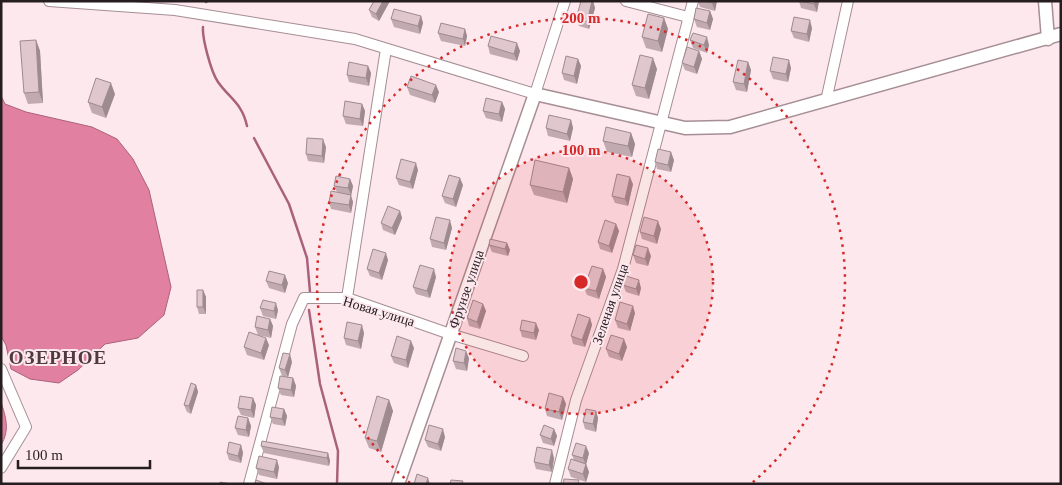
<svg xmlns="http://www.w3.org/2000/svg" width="1062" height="485" viewBox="0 0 1062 485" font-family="Georgia,serif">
<rect width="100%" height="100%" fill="#fde8ee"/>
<path fill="#e280a2" stroke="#aa627b" d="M1,96L5,104L26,112L92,127L117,139L133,159L149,190L171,287L164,315L138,338L105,344L78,370L59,383L30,379L11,369L6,345L1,336Z
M1,402C6,418 10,430 1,445Z"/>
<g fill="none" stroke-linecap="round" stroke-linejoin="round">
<path stroke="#aa627b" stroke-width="2.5" d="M206,2L207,1
M203,27C202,38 211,72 218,82C230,99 242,103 247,126
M254,138L289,204L307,258L310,292
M309,310L320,384L338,451L337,484"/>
<defs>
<path id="minor" d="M49,1L175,10L355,39L535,94L565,1
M626,1L688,17
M826,101L848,1
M347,298L386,49
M1,369L26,427L1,468
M249,484L292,324L304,298H347L450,334L523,356
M555,484L576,400L623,269L693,1"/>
<path id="tertiary" d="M1045,1L1048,39
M398,484L535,94L685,128L730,127L1061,34"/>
</defs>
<use href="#minor" stroke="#a58e94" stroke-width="12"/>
<use href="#tertiary" stroke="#a58e94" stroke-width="15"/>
<use href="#minor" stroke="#fff" stroke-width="10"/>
<use href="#tertiary" stroke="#fff" stroke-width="12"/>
</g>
<path fill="#c1aab0" d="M374,1H390L379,21L372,17L369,10Z
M581,1H593L595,8L589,29L579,26L576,19Z
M698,1H717L715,11L700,7Z
M799,1H819L817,12L801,8Z
M710,11L713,19L710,30L697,27L694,19Z
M421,16L423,23L420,34L394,27L391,19Z
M664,18L668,29L662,52L646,48L642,37Z
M812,28L809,42L794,38L791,31Z
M465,29L467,36L465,46L441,41L438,33Z
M36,40L40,51L43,103L28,104L24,93Z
M690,40L709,45L707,53L693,48Z
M488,46L520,51L517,61L490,54Z
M699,51L702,59L697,74L685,70L682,63Z
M578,59L581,66L577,84L564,80L562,73Z
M748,62L751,70L747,92L736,90L733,82Z
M368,66L371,73L369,86L349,82L347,75Z
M791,68L788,82L773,79L770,71Z
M657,69L649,99L636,96L632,85Z
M407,87L439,92L435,103L410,95Z
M115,94L106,118L92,113L88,102Z
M502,102L505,109L502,122L486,118L483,111Z
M362,104L365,111L363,126L346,124L343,116Z
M571,120L573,128L570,141L548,136L546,128Z
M631,133L635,144L632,157L607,152L603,141Z
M326,147L324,163L308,161L306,154Z
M674,160L671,172L657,169L655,162Z
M569,168L573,179L567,203L534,195L530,185Z
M418,170L413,189L399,185L396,178Z
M350,179L353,186L351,196L353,202L351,213L331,209L329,202L337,192L334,186Z
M633,184L628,206L615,203L612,196Z
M463,185L456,207L445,203L442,196Z
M400,211L402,218L395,235L383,230L381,223Z
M616,224L619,231L612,253L600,249L598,242Z
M452,228L446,250L432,247L430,239Z
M661,229L657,244L642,239L640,232Z
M507,243L510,250L508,256L492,252L489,245Z
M633,255L651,256L648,266L636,263Z
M388,260L382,280L370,276L367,269Z
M603,269L606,277L599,299L587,295L584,288Z
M436,277L430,298L416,294L413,287Z
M266,281L288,283L285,293L269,288Z
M623,285L641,288L639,296L626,292Z
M203,290L206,297V314H199L197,307Z
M483,304L486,311L480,329L469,326L467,318Z
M260,308L278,310L276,319L263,316Z
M635,313L630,331L618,328L615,320Z
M590,318L592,325L585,347L573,344L571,336Z
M270,319L273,326L271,338L258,335L255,327Z
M520,330H539L536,340L522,337Z
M364,333L361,349L346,345L344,338Z
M269,345L264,360L247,355L244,347Z
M627,347L622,361L609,357L606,349Z
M414,348L408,368L394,363L391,356Z
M469,358L467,371L456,369L453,361Z
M292,362L288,377L282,376L279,368Z
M293,378L296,386L294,397L281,395L278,388Z
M196,385L198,392L191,414L187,412L184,405Z
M563,397L566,404L562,420L547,416L545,409Z
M253,398L256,405L254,418L241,415L238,408Z
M389,400L393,411L381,452L369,448L365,438Z
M284,409L287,416L285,426L273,424L270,417Z
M596,411L598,418L596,432L585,429L583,422Z
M248,418L251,426L249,437L238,435L235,428Z
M554,429L557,436L554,446L543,443L540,435Z
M445,437L441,451L428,447L425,440Z
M241,445L243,453L241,463L229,460L227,453Z
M261,446L328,453L330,461L329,466L264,453Z
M589,453L586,464L589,472L586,482L571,477L568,469L574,460L572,455Z
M554,458L552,472L536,469L534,462Z
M279,467L277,479L259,475L256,468Z"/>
<path fill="#9d8b90" d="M383,1H390L379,21L376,14Z
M592,1H593L595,8L589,29L587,22Z
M713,1H717L715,11L712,3Z
M815,1H819L817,12L814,4Z
M710,11L713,19L710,30L707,23Z
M421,16L423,23L420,34L418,26Z
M664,18L668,29L662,52L658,41Z
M810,20L812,28L809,42L807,34Z
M465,29L467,36L465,46L463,39Z
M707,37L709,45L707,53L704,45Z
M36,40L40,51L43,103L39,92Z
M517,43L520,51L517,61L514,54Z
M699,51L702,59L697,74L694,67Z
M653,58L657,69L649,99L645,88Z
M578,59L581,66L577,84L574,76Z
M789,60L791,68L788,82L786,74Z
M748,62L751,70L747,92L744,84Z
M368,66L371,73L369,86L366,78Z
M111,83L115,94L106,118L102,107Z
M436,85L439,92L435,103L432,95Z
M502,102L505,109L502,122L499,114Z
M362,104L365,111L363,126L360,119Z
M571,120L573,128L570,141L567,134Z
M631,133L635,144L632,157L628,146Z
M323,139L326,147L324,163L322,156Z
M671,152L674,160L671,172L668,165Z
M416,163L418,170L413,189L410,182Z
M569,168L573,179L567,203L563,192Z
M630,177L633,184L628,206L625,199Z
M460,178L463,185L456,207L453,199Z
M350,179L353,186L351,196L353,202L351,213L349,205L351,195L348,188Z
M400,211L402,218L395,235L392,228Z
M450,220L452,228L446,250L444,243Z
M658,221L661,229L657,244L654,236Z
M616,224L619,231L612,253L609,246Z
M507,243L510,250L508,256L505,249Z
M648,248L651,256L648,266L645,259Z
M386,253L388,260L382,280L379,273Z
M434,269L436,277L430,298L427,291Z
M603,269L606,277L599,299L596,291Z
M285,275L288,283L285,293L282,285Z
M639,280L641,288L639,296L636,289Z
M203,290L206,297V314L203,307Z
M276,303L278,310L276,319L274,311Z
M483,304L486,311L480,329L477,322Z
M633,306L635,313L630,331L627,324Z
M590,318L592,325L585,347L582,340Z
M270,319L273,326L271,338L268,330Z
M536,323L539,330L536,340L534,333Z
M362,325L364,333L361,349L358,341Z
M266,338L269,345L264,360L261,353Z
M624,339L627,347L622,361L619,354Z
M411,341L414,348L408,368L406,360Z
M466,351L469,358L467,371L464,363Z
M290,354L292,362L288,377L285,370Z
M293,378L296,386L294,397L291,390Z
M196,385L198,392L191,414L189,406Z
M563,397L566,404L562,420L559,412Z
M253,398L256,405L254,418L251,410Z
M389,400L393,411L381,452L377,441Z
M284,409L287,416L285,426L282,419Z
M596,411L598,418L596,432L593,424Z
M248,418L251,426L249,437L246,430Z
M443,429L445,437L441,451L438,444Z
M554,429L557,436L554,446L551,439Z
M241,445L243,453L241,463L238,456Z
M586,446L589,453L586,465L583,458Z
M552,450L554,458L552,472L549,465Z
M328,453L330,461L329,466L327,458Z
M277,460L279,467L277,479L274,472Z
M586,464L589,472L586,482L583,474Z
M428,478L430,484H426Z"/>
<path fill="#e0c6cd" stroke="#9d8b90" d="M374,1H383L376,14L369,10Z
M581,1H592L587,22L576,19Z
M703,1H713L712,3Z
M800,1H815L814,4Z
M696,8L710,11L707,23L694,19Z
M394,9L421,16L418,26L391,19Z
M648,14L664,18L658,41L642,37Z
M794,17L810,20L807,34L791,31Z
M441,23L465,29L463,39L438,33Z
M693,33L707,37L704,45L690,40Z
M491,36L517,43L514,54L488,46Z
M36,40L39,92L24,93L20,41Z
M687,47L699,51L694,67L682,63Z
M640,55L653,58L645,88L632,85Z
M566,56L578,59L574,76L562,73Z
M773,57L789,60L786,74L770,71Z
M738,60L748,62L744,84L733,82Z
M349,62L368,66L366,78L347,75Z
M411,76L436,85L432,95L407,87Z
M96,78L111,83L102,107L88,102Z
M486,98L502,102L499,114L483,111Z
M345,101L362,104L360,119L343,116Z
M549,115L571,120L567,134L546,128Z
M606,127L631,133L628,146L603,141Z
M307,138L323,139L322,156L306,154Z
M658,149L671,152L668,165L655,162Z
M401,159L416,163L410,182L396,178Z
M535,160L569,168L563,192L530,185Z
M617,174L630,177L625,199L612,196Z
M449,175L460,178L453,199L442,196Z
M336,176L350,179L348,188L334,186Z
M331,191L351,195L349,205L329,202Z
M388,206L400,211L392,228L381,223Z
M436,217L450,220L444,243L430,239Z
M644,217L658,221L654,236L640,232Z
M605,220L616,224L609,246L598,242Z
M490,239L507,243L505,249L489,245Z
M636,245L648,248L645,259L633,255Z
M373,249L386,253L379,273L367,269Z
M420,265L434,269L427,291L413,287Z
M592,266L603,269L596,291L584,288Z
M269,271L285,275L282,285L266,281Z
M626,276L639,280L636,289L623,285Z
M197,290H203V307H197Z
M263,300L276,303L274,311L260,308Z
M473,300L483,304L477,322L467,318Z
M620,302L633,306L627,324L615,320Z
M578,314L590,318L582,340L571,336Z
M257,316L270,319L268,330L255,327Z
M522,320L536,323L534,333L520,330Z
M347,322L362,325L358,341L344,338Z
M249,332L266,338L261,353L244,347Z
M611,335L624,339L619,354L606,349Z
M397,336L411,341L406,360L391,356Z
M456,348L466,351L464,363L453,361Z
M283,353L290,354L285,370L279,368Z
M280,376L293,378L291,390L278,388Z
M191,383L196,385L189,406L184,405Z
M549,393L563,397L559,412L545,409Z
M240,396L253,398L251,410L238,408Z
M377,396L389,400L377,441L365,438Z
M272,407L284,409L282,419L270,417Z
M586,409L596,411L593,424L583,422Z
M238,416L248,418L246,430L235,428Z
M429,425L443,429L438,444L425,440Z
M544,425L554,429L551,439L540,435Z
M262,441L328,453L327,458L261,446Z
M229,442L241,445L238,456L227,453Z
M576,443L586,446L583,458L572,455Z
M537,447L552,450L549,465L534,462Z
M259,456L277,460L274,472L256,468Z
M571,459L586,464L583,474L568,469Z
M417,474L428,478L426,484H414Z
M564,479L579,480L578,484H563Z
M256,480L267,484H255Z
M451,480L463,481L462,484H450Z
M220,482L231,484H220Z"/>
<circle cx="581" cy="282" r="132" fill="#d62828" fill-opacity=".12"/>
<g fill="none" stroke="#d62828" stroke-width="2.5" stroke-dasharray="2.5 5">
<circle cx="581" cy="282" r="132"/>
<path d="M410 483A264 264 0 1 1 752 483"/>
</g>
<g text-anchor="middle" stroke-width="4" stroke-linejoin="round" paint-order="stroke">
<g font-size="14" fill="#261d20" stroke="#fde8ee">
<text transform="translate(466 289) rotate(-71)" y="5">Фрунзе улица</text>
<text transform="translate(610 304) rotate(-71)" y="5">Зеленая улица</text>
<text transform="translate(379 311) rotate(17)" y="5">Новая улица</text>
</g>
<g font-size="19" font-weight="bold" letter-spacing="1" fill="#4e3a40" stroke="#fde8ee">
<text x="58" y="364">ОЗЕРНОЕ</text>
</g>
</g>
<circle cx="581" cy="282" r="8" fill="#d62828" stroke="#fde8ee" stroke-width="2.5"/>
<g font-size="15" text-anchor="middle" font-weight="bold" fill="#d62828" stroke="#fde8ee" stroke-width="4" stroke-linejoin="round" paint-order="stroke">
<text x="581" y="23">200 m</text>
<text x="581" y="155">100 m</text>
</g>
<rect width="1062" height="485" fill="none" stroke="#261d20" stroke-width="5"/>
<path d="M18 460v8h132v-8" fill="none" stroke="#261d20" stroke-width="2.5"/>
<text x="25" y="460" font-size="15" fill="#261d20" stroke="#fde8ee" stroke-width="4" paint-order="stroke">100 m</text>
</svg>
